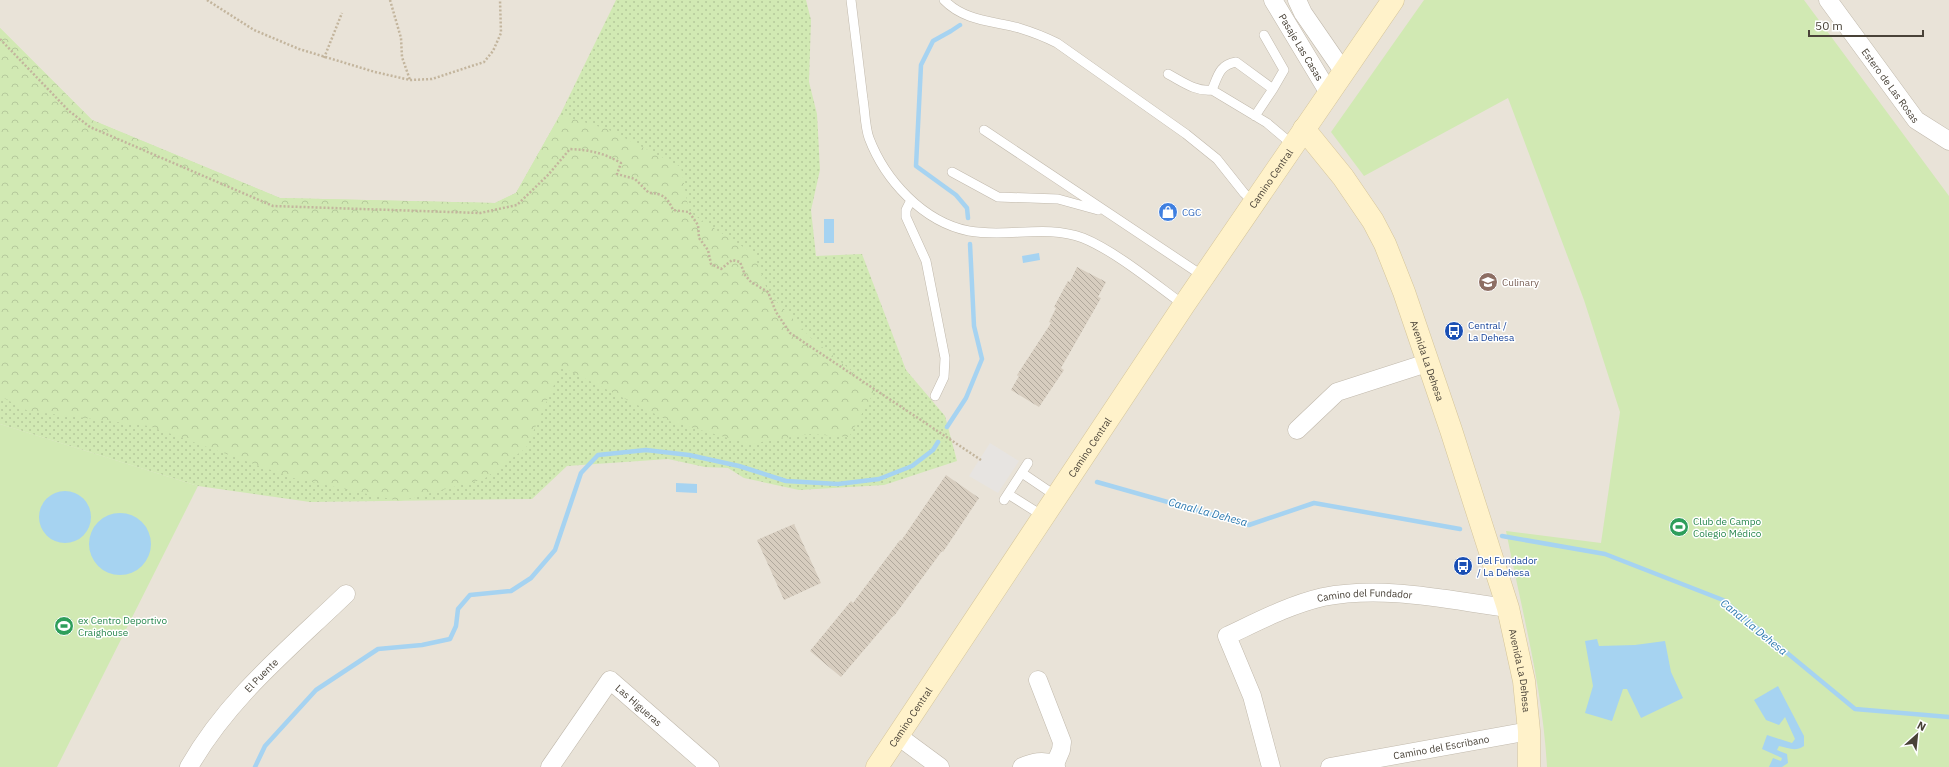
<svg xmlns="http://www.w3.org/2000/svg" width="1949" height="767" viewBox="0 0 1949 767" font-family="'IBM Plex Sans',sans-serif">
<defs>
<pattern id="grass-dots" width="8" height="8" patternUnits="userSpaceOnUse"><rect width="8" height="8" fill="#d1e9b3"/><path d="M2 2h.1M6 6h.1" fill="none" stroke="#b5c99b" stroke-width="1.8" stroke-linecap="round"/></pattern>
<pattern id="forest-crowns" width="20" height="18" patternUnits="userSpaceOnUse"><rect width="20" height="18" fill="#d1e9b3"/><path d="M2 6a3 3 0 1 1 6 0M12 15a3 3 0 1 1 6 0" fill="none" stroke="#b5c99b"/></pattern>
<pattern id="building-back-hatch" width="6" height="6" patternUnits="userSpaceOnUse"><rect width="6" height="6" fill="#d7cdbf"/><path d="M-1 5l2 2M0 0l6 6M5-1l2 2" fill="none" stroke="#b0a89c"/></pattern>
</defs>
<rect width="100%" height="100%" fill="#f5f2ea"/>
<path fill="#e9e3d8" d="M0,0H1949V767H0Z"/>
<path fill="url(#grass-dots)" d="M616,0H806L811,20L809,82L817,114L820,170L811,210L816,256L862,254L906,370L945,416L957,461L884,485L799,490L744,478L728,468L705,467L668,459L567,466L532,499L310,502L198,486L0,424V28L92,120L280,198L495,203L516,193L560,115Z"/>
<path fill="url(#forest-crowns)" d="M0,28L92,120L280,198L495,203L516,193L560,115L607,129L681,167L689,212L754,254L768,292L810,337L875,390L849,437L810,434L749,444L669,421L562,367L526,448L484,479L400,501L293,478L149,426L28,411L0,396Z"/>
<path fill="#d1e9b3" d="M1424,0H1804L1949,196V767H1547C1543,689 1521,607 1506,531L1601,543L1620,412L1584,300L1508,98L1364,176L1331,132Z
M0,424L198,486L57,767H0Z"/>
<path fill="#e7e4e1" d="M990,443L1019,461L998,493L969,476Z"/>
<path fill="#a6d3f1" d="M824,219H834V243H824Z
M1039,253L1040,260L1023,263L1022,256Z
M676,483L697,484V493L676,492Z
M39 517a26 26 0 1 1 52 0a26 26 0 1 1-52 0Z
M89 544a31 31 0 1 1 62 0a31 31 0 1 1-62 0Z
M1597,639L1599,646L1635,645L1665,641L1671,672L1683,698L1641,718L1627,689H1623L1612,721L1585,713L1593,686L1585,641Z
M1778,686L1804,736V746C1795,752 1789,748 1779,746L1777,750L1787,754L1788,763L1782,767H1769L1773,758L1781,761L1782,758L1762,749L1767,735L1792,743L1795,739L1785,717L1779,725L1766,720L1754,700Z"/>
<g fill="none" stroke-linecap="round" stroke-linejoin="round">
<path stroke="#a6d3f1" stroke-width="4.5" d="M960,25L951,31L933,41L921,65L916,166L956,195L967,208L968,218
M947,427L966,398L982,359L974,326L970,244
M1097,482L1249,525L1314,503L1460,529
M1502,536L1605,554L1723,600L1855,709L1949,717
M255,767L265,746L316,690L378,649L422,645L450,639L456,626L458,609L470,595L511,591L531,578L555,550L581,473L598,455L646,450L689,455L739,466L786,481L838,484L879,479L912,466L933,450L938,442"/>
</g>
<path fill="url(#building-back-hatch)" d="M1077,267L1106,282L1098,297L1101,298L1061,368L1064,370L1039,407L1011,390L1019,376L1017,375L1051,323L1049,322L1056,308L1054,307L1068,281L1070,282Z
M946,475L979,498L943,552L942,551L894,616H893L841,677L810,651L851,601L853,603L900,540L901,541Z
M794,524L821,583L784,600L757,540Z"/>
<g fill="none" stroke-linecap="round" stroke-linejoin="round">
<defs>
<path id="service" d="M851,0C855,33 859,66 863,99C865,111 865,127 869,138C885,180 923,222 969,231C1007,238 1046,224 1083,238C1115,251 1155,284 1184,305
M944,0C964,21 993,21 1019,28C1032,32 1045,37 1057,43L1186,134L1217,159L1244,193L1254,202
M1264,35L1284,70L1273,89
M1168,74C1183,82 1196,92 1212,90L1267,123L1293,145
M1212,90C1218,76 1219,65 1236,62L1273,89L1255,116
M984,130L1203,276
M952,172L998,197L1058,199L1098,210
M911,200L906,210V217L926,261L945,358L944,377L935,396
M1022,473L1056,496
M1008,494L1043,516
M1004,500L1028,463"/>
<g id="minor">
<path id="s1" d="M1273,0L1329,93"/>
<path d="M1297,0L1303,13L1343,71"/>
<path id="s2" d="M1828,0L1916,120L1949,141"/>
<path d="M1297,430L1337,392L1427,363"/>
<path d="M1038,680L1062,742L1061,750L1055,764"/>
<path d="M898,736L940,767"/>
<path id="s3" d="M189,767C228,698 290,648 346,594"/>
<path id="s4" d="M550,767L610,680L710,767"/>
<path d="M1022,767C1033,762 1042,760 1055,764L1056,767"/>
<path id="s5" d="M1271,767L1252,696L1227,636C1259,621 1289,605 1323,597C1385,585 1447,600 1508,608"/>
<path id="s6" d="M1330,767L1529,731"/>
</g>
<g id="secondary">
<path id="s7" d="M1304,129L1343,177L1373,221L1385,244L1404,292L1451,430L1508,608L1524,681L1529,731V767"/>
<path id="s8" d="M877,767L1184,305L1393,0"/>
</g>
</defs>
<use href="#service" stroke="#c1b9ac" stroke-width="10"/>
<use href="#minor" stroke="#c1b9ac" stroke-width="19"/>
<use href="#secondary" stroke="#d5c59a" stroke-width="23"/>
<path stroke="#c3b59d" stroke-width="2.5" stroke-dasharray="2 2" stroke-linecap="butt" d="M207,0L254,30L299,49L375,72L410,80L432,79L484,62L493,51L501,33L500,0
M390,0L401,38L402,57L410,80
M0,39L69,111L90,127L273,206L480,213L517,205L548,175L570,149C590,150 604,153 621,163L617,174L635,179L649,193C662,193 668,198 673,210L689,212L698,225L699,238L708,250L711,264L721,269L732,260L740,262L745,275L751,282L768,292L776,312L790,333L981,460
M324,58L342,13"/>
<use href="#service" stroke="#fff" stroke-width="9"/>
<use href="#minor" stroke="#fff" stroke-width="18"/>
<use href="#secondary" stroke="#fff2ca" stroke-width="22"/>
</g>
<defs>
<symbol id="shop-disc" viewBox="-11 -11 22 22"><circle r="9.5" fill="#3f7fe0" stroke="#fff"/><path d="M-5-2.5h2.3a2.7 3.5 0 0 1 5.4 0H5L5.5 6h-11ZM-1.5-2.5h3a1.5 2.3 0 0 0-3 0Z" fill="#fff"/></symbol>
<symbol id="university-disc" viewBox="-11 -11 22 22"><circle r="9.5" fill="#8d6e63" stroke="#fff"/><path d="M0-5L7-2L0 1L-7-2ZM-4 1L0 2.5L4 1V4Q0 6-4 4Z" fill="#fff"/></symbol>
<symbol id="bus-disc" viewBox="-11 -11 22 22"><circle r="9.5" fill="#1a4fb4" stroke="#fff"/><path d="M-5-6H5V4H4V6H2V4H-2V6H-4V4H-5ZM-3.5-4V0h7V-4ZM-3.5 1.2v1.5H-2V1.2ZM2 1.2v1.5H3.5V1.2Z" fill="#fff"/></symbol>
<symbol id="stadium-disc" viewBox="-11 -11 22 22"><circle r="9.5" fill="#2e9e5b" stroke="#fff"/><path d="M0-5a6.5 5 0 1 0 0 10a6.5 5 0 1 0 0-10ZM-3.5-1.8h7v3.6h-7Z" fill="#fff"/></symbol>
</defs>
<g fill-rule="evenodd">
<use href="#shop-disc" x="1157" y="201" width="22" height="22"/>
<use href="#university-disc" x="1477" y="271" width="22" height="22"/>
<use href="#bus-disc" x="1443" y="320" width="22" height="22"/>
<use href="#stadium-disc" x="1668" y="516" width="22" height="22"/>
<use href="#bus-disc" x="1452" y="555" width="22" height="22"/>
<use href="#stadium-disc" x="53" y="615" width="22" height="22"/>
</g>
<g text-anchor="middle" stroke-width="3" stroke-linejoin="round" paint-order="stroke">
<g font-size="10" fill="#494238" stroke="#fff">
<text dy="4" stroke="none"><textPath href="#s1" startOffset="55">Pasaje Las Casas</textPath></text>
<text dy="4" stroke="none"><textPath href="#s2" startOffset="106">Estero de Las Rosas</textPath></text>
<text dy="4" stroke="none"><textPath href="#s8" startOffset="708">Camino Central</textPath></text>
<text dy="4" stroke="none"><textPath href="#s7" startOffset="265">Avenida La Dehesa</textPath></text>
<text dy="4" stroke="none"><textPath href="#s8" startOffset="384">Camino Central</textPath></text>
<text dy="4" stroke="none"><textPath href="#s5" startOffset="284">Camino del Fundador</textPath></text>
<text dy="4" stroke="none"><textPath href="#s7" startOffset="589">Avenida La Dehesa</textPath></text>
<text dy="4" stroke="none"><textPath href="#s3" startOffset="117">El Puente</textPath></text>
<text dy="4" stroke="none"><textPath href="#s4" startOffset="144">Las Higueras</textPath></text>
<text dy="4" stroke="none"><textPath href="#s8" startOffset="60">Camino Central</textPath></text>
<text dy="4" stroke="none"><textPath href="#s6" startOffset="113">Camino del Escribano</textPath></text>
</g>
<g font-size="10" fill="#366cbe" stroke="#fff" text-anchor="start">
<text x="1182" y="216">CGC</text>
</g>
<g font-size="10" fill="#785e54" stroke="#fff" text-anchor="start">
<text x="1502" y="286">Culinary</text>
</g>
<g font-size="10" fill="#164399" stroke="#fff" text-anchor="start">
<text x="1468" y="329">Central /<tspan x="1468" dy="12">La Dehesa</tspan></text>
<text x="1477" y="564">Del Fundador<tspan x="1477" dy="12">/ La Dehesa</tspan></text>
</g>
<g font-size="10" fill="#27864d" stroke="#fff" text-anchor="start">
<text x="1693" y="525">Club de Campo<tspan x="1693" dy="12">Colegio Médico</tspan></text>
<text x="78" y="624">ex Centro Deportivo<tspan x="78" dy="12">Craighouse</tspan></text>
</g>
<g font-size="11" font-style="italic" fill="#2e7aaf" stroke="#fff">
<text transform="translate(1208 512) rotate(15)" y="4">Canal La Dehesa</text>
<text transform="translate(1754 627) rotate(39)" y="4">Canal La Dehesa</text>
</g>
</g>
<g transform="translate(1917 735) rotate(27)" stroke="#ffffff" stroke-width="3" paint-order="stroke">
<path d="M0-3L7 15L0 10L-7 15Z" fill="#494238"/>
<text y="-6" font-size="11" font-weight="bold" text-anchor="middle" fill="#494238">N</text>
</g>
<path d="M1809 30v6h114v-6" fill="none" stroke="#494238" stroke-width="2"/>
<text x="1815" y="30" font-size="12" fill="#494238" stroke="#ffffff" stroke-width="3" paint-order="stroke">50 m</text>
</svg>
